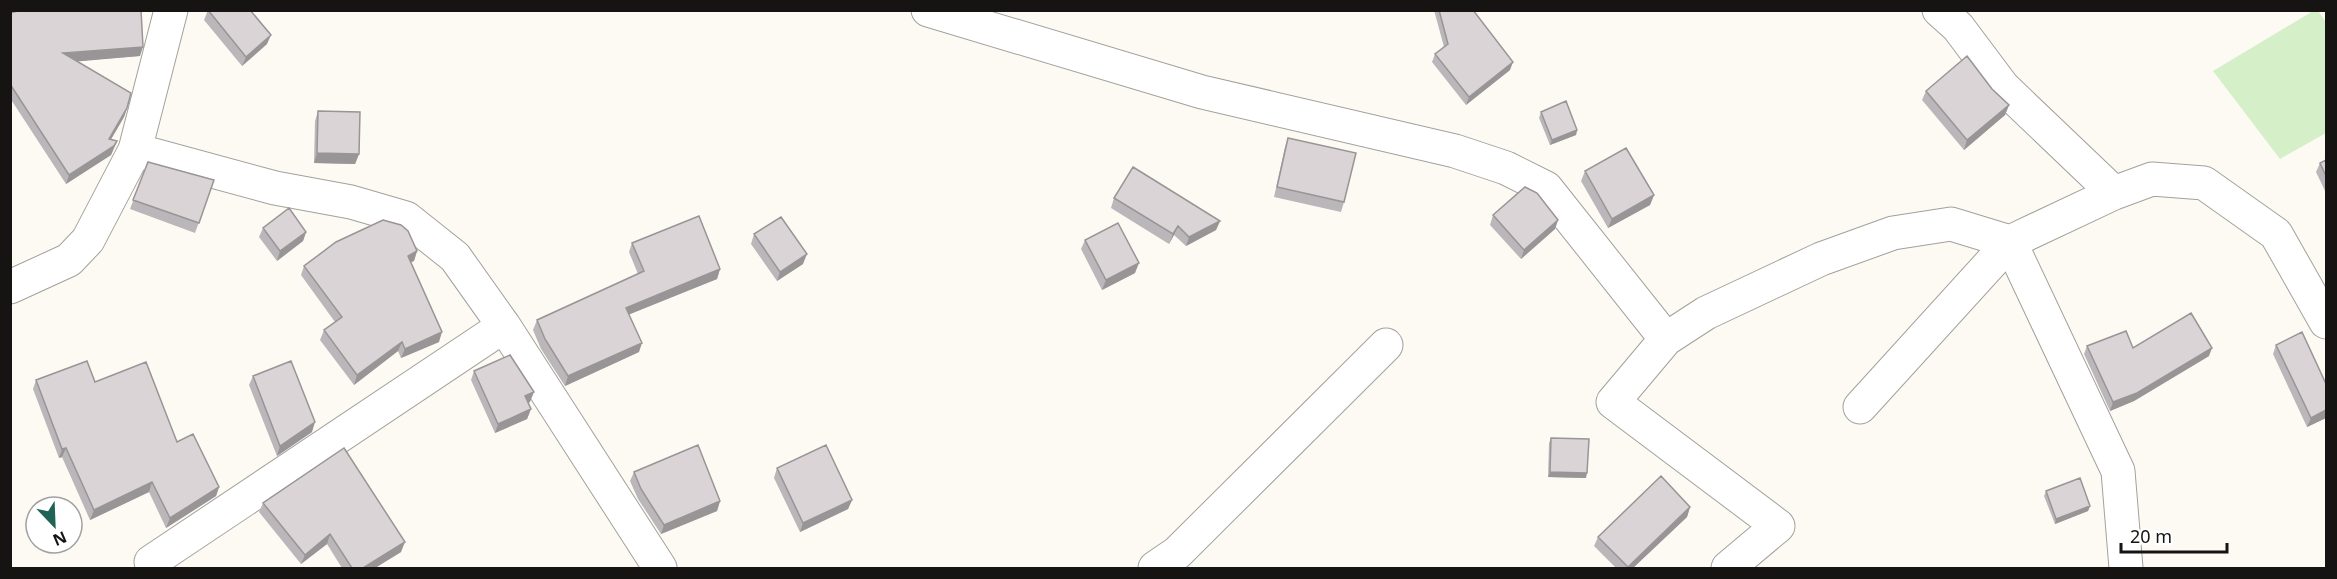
<svg xmlns="http://www.w3.org/2000/svg" width="2337" height="579" viewBox="0 0 2337 579" font-family="'Noto Sans',sans-serif">
<rect width="100%" height="100%" fill="#fdfaf4"/>
<path fill="#d5f0c8" d="M2313,11H2318L2326,22V133L2280,159L2213,71Z"/>
<g fill="none" stroke-linecap="round" stroke-linejoin="round">
<defs>
<path id="minor" d="M171,10L135,150L275,188L351,202L406,218L455,257L504,326L660,568
M928,10L1202,92L1455,151L1506,168L1546,188L1666,339
M1939,10L1958,27L2003,87L2114,193
M10,287L69,260L88,240L135,150
M1860,407L2010,242L2114,193L2152,179L2204,183L2276,234L2326,322
M157,568L151,562L504,326
M1155,568L1177,553L1386,345
M1728,568L1778,526L1613,402L1666,339L1706,313L1821,259L1893,233L1951,224L2010,242L2118,471L2126,568"/>
</defs>
<use href="#minor" stroke="#a3a19c" stroke-width="35"/>
<use href="#minor" stroke="#fff" stroke-width="33"/>
</g>
<path fill="#bbb6b9" d="M208,10L267,44L242,66L204,20Z
M1434,10H1473L1510,70L1466,105L1432,62L1435,54L1444,47Z
M10,13L140,56L77,61L127,108L124,117L111,139L117,141L111,155L66,184L10,98Z
M1992,89L2009,105L2005,115L1964,150L1922,100L1926,91Z
M318,111L359,154L355,164L314,163L315,121Z
M1541,112L1577,130L1576,135L1550,145L1539,118Z
M1288,138L1344,202L1341,212L1274,197L1285,147Z
M2326,160V193L2316,172L2320,163Z
M148,162L214,180L195,233L130,209Z
M1585,171L1654,195L1650,205L1608,228L1581,181Z
M1114,198L1220,221L1216,230L1186,246L1174,235L1169,244L1111,208Z
M1493,215L1558,220L1555,229L1521,259L1490,225Z
M263,228L306,232L303,241L277,261L259,237Z
M754,234L803,264L777,281L751,244Z
M1085,240L1135,273L1102,290L1081,249Z
M632,243L720,269L717,279L629,314L639,352L565,386L541,349L533,330L537,320L638,274L629,252Z
M417,251L414,261L411,262L439,342L401,358L398,351L354,385L320,340L324,330L335,322L301,275L304,266Z
M2276,345L2326,384V418L2307,427L2273,354Z
M2087,346L2133,348L2209,356L2134,401L2110,411L2084,354Z
M474,371L530,402L528,403L531,409L527,419L495,433L471,380Z
M253,376L312,432L277,456L249,385Z
M36,380L95,382L177,442L219,487L216,496L166,528L149,492L90,520L62,457L59,458L33,389Z
M1551,438L1586,478L1548,477L1549,443Z
M777,468L852,500L848,509L800,532L774,478Z
M634,472L720,501L717,511L661,534L638,499L630,481Z
M2046,491L2090,506L2088,511L2055,524L2044,496Z
M263,503L401,552L375,568H342L327,544L301,564L259,512Z
M1690,507L1687,517L1633,568H1616L1594,546L1598,537Z"/>
<path fill="#999496" d="M271,35L267,44L242,66L246,57Z
M143,47L140,56L60,63L63,53Z
M1513,62L1510,70L1466,105L1469,97Z
M2009,105L2005,115L1964,150L1967,140Z
M127,108L124,117L106,148L109,139Z
M1577,130L1576,135L1550,145L1552,140Z
M117,141L111,155L66,184L69,175Z
M317,153L359,154L355,164L314,163Z
M1654,195L1650,205L1608,228L1612,219Z
M1558,220L1555,229L1521,259L1524,250Z
M1220,221L1216,230L1186,246L1189,237Z
M1178,226L1174,235L1169,244L1173,234Z
M306,232L303,241L277,261L280,251Z
M417,251L414,261L404,265L408,256Z
M807,254L803,264L777,281L780,272Z
M1139,263L1135,273L1102,290L1106,280Z
M720,269L717,279L623,317L626,308Z
M442,332L439,342L401,358L405,349Z
M402,342L398,351L354,385L357,375Z
M642,343L639,352L565,386L568,376Z
M2212,348L2209,356L2134,401L2110,411L2113,402Z
M534,392L530,402L521,406L525,396Z
M531,409L527,419L495,433L498,424Z
M2326,410V418L2307,427L2311,418Z
M315,422L312,432L277,456L280,446Z
M66,448L62,457L59,458L62,449Z
M1550,472L1587,473L1586,478L1548,477Z
M152,482L149,492L90,520L94,510Z
M219,487L216,496L166,528L170,518Z
M852,500L848,509L800,532L803,523Z
M720,501L717,511L661,534L664,525Z
M2090,506L2088,511L2055,524L2056,519Z
M1690,507L1687,517L1633,568H1627Z
M330,534L327,544L301,564L305,555Z
M405,542L401,552L375,568H363Z"/>
<path fill="#dad4d7" stroke="#999496" stroke-width="1.5" d="M22,10H141L143,47L63,53L131,93L127,108L109,139L117,141L114,146L69,175L10,84V13Z
M208,10H250L271,35L246,57Z
M1439,10H1473L1513,62L1469,97L1435,54L1448,44Z
M1967,56L1992,89L2009,105L1967,140L1926,91Z
M1566,101L1577,130L1552,140L1541,112Z
M318,111L360,112L359,154L317,153Z
M1288,138L1356,153L1344,202L1277,187Z
M1626,148L1654,195L1612,219L1585,171Z
M2326,160V176L2320,163Z
M148,162L214,180L199,223L133,200Z
M1133,167L1220,221L1189,237L1178,226L1173,234L1114,198Z
M1525,187L1537,193L1558,220L1524,250L1493,215Z
M289,208L306,232L280,251L263,228Z
M699,216L720,269L626,308L642,343L568,376L545,339L537,320L644,271L632,243Z
M781,217L807,254L780,272L754,234Z
M383,220L401,225L408,231L417,251L408,256L442,332L405,349L402,342L357,375L324,330L342,317L304,266L336,242Z
M1118,223L1139,263L1106,280L1085,240Z
M2191,313L2212,348L2137,393L2113,402L2087,346L2126,331L2133,348Z
M2302,332L2326,384V410L2311,418L2276,345Z
M510,355L534,392L525,396L531,409L498,424L474,371Z
M87,361L95,382L146,362L177,442L193,434L219,487L170,518L152,482L94,510L66,448L62,449L36,380Z
M291,361L315,422L280,446L253,376Z
M1551,438L1589,439L1587,473L1550,472Z
M698,445L720,501L664,525L641,489L634,472Z
M826,445L852,500L803,523L777,468Z
M344,448L405,542L363,568H352L330,534L305,555L263,503Z
M1661,476L1690,507L1628,567L1598,537Z
M2080,478L2090,506L2056,519L2046,491Z"/>
<rect width="2337" height="579" fill="none" stroke="#151412" stroke-width="24"/>
<g transform="translate(54 525) rotate(157)"><circle r="28" fill="#ffffff" stroke="#a1a1a0" stroke-width="1.5"/>
<path d="M0-4.5L10 22L0 15L-10 22Z" fill="#1f6354"/>
<text y="-9" font-size="16" font-weight="bold" text-anchor="middle" fill="#151412">N</text>
</g>
<path d="M2121 543v9h106v-9" fill="none" stroke="#151412" stroke-width="3"/>
<text x="2130" y="543" font-size="18" fill="#151412" stroke="#ffffff" stroke-width="4.5" paint-order="stroke">20 m</text>
</svg>
